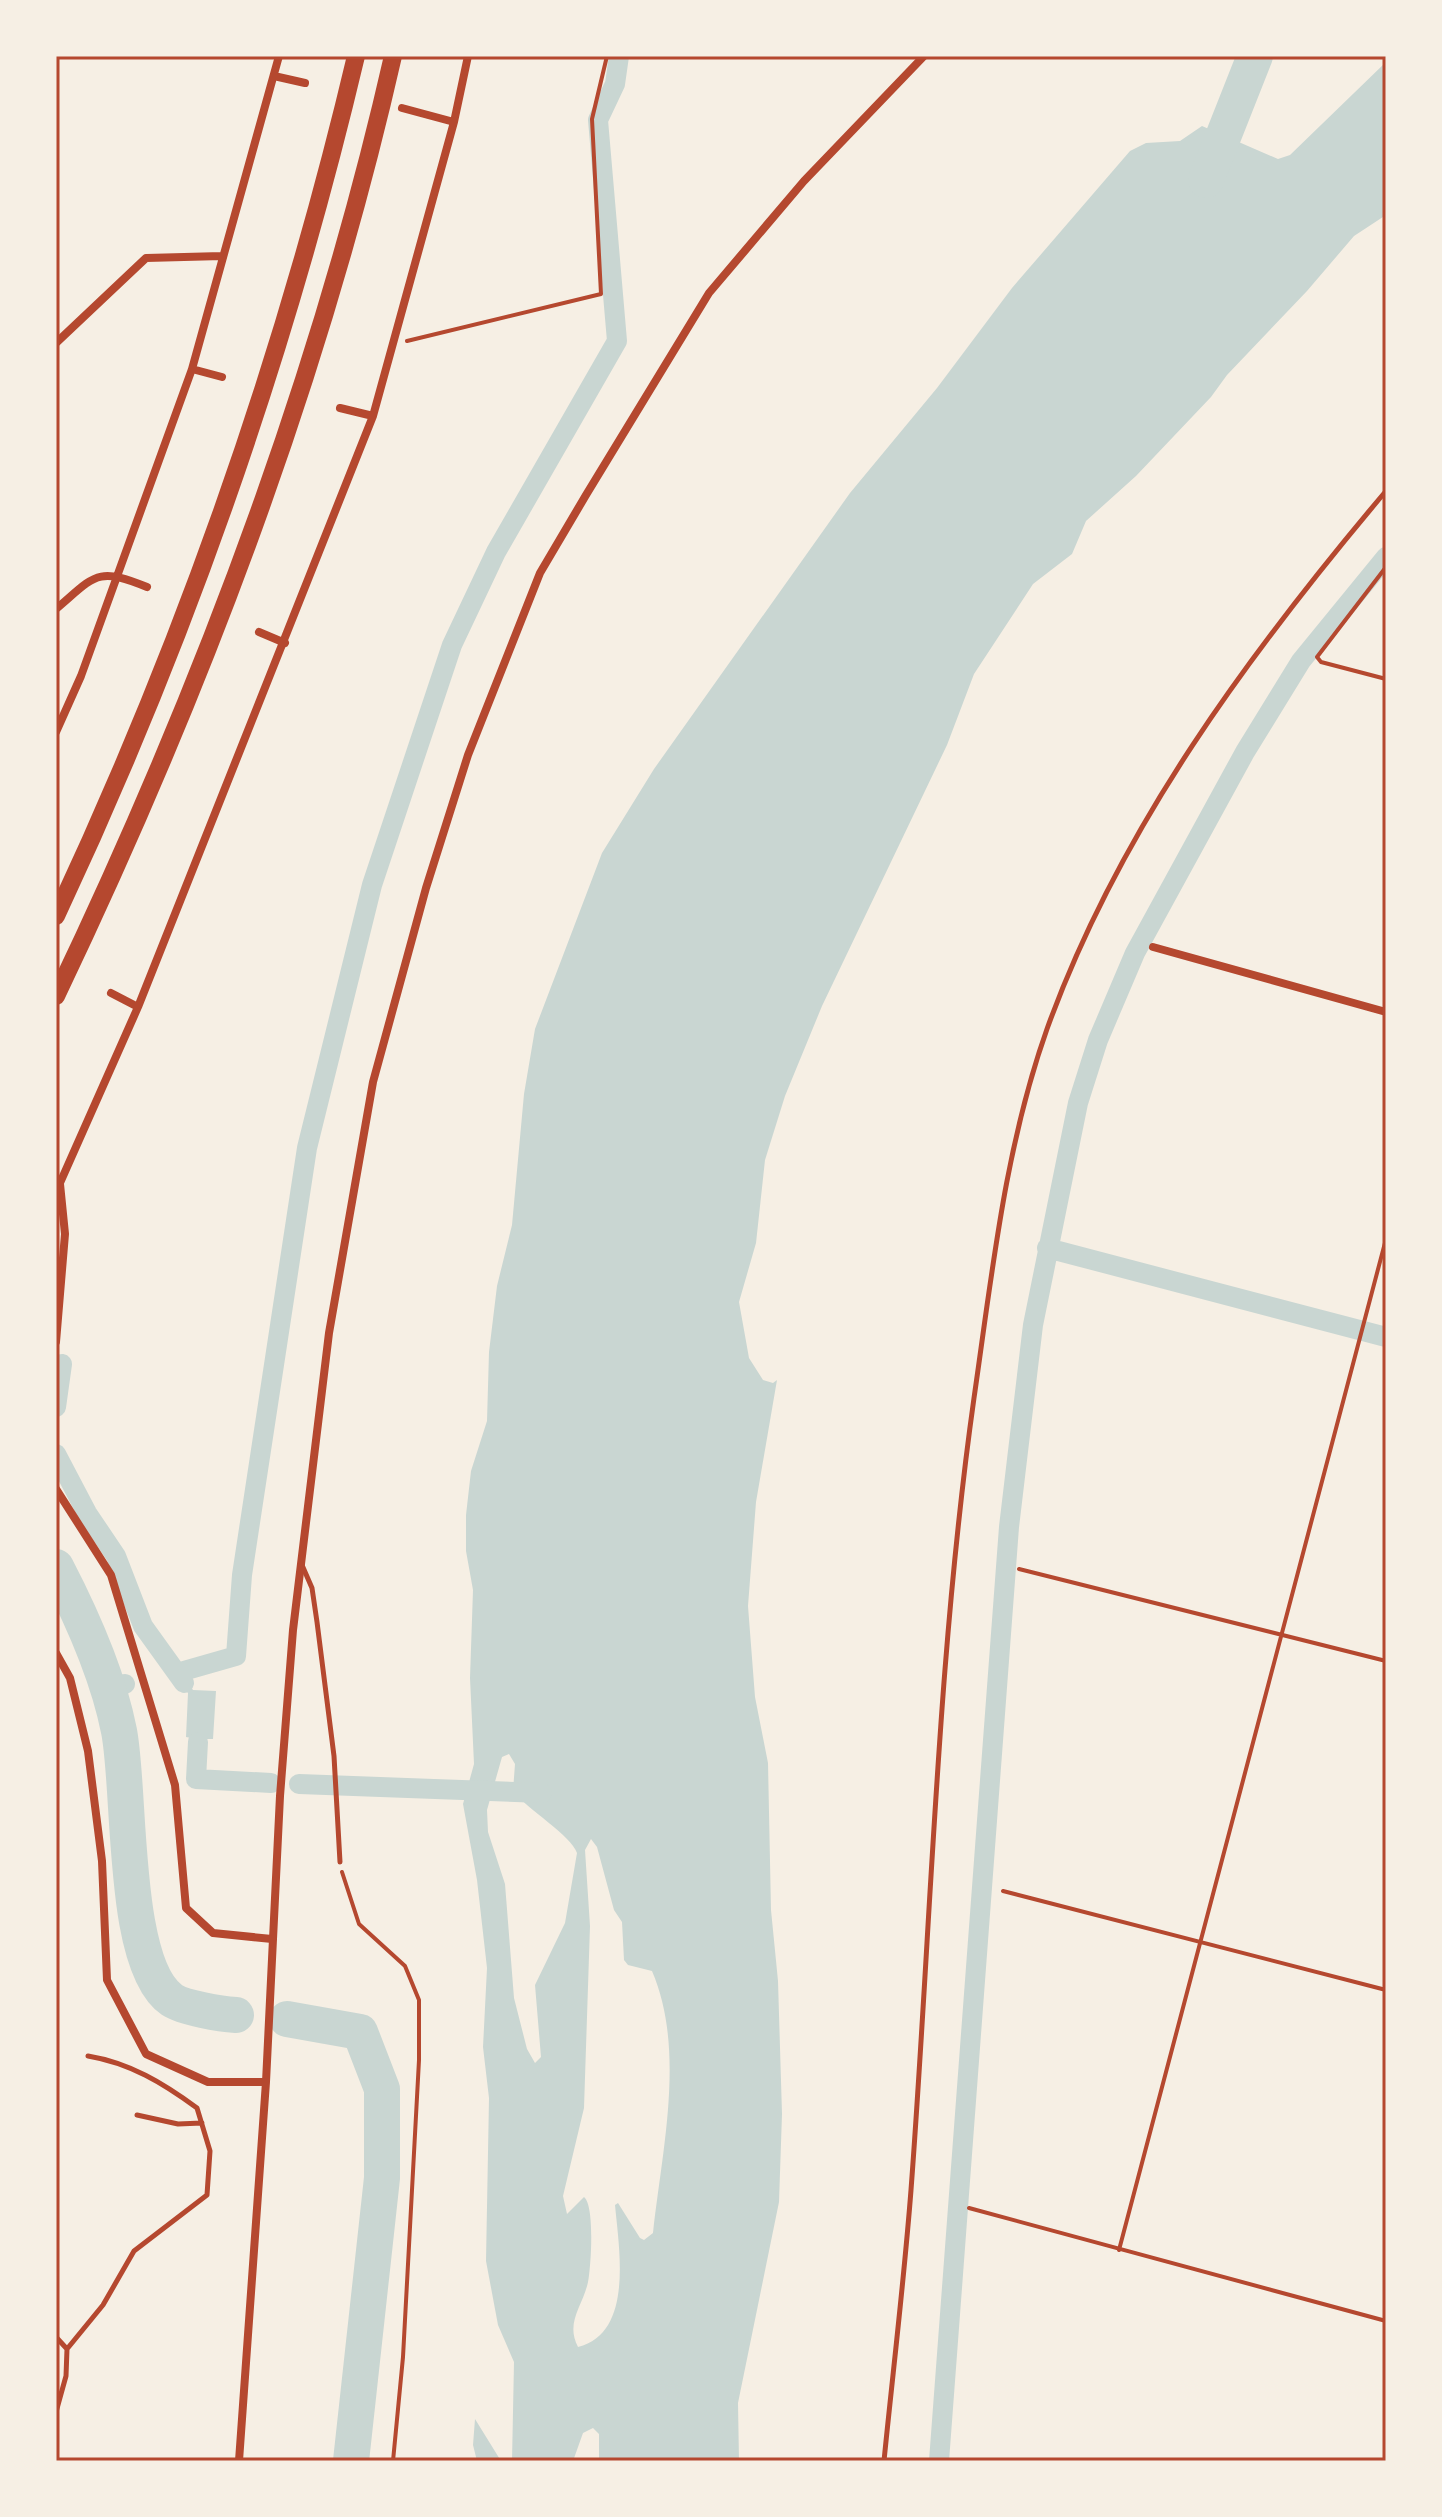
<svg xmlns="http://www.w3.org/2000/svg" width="1442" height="2517" viewBox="0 0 1442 2517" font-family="'Space Grotesk',sans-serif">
<rect width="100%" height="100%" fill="#f6efe4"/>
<path fill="#c9d6d2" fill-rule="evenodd" d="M1386,62V215L1354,236L1307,291L1227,375L1211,397L1136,476L1086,521L1072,554L1033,584L974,674L947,745L822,1006L785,1096L765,1160L756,1243L739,1302L749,1358L763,1380L773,1383L777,1380L756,1502L748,1606L755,1697L768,1763L771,1910L778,1981L782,2114L779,2202L738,2403L739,2461H599V2434L593,2428L583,2433L573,2461H512L514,2362L498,2325L486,2261L489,2098L483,2047L487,1968L477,1880L463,1804L474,1764L470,1678L473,1590L466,1551V1515L471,1471L487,1421L489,1352L497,1286L512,1225L524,1094L535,1029L602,853L654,769L850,493L937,388L1012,288L1130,151L1146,143L1180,141L1202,126L1278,159L1290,155ZM509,1754L515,1764L513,1791C528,1810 571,1835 577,1853L565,1923L535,1985L541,2057L535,2063L527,2049L514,1998L505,1884L488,1832L487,1810L502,1757ZM591,1839L597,1847L614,1910L622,1922L624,1960L628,1965L652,1971C686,2050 662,2150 653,2233L644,2240L640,2238L618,2203L615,2205C619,2249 634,2333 578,2347C565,2322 583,2306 588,2282C591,2266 595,2206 584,2197L567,2214L563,2196L584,2108L590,1926L585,1850Z
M187,1681L193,1690L216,1691L213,1739H206V1743L191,1742V1738L186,1737L188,1693L181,1685Z
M475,2419L501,2461H477L473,2445Z"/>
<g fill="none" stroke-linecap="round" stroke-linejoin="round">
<path stroke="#c9d6d2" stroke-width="20" d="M1047,1248L1386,1337
M56,1407L62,1364
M56,1454L87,1513L116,1556L143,1626L184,1683
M180,1672L236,1656L242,1575L307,1148L372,885L452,645L496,552L617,341L598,120L615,84L619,56
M108,1688L125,1684
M198,1742L196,1779L271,1783
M299,1784L542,1793
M939,2461L1009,1527L1033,1325L1078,1103L1098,1040L1135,953L1245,752L1301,661L1386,557"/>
<path stroke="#c9d6d2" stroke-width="36" d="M1206,180L1255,56
M56,1567C82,1617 108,1675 119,1731C131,1791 121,1965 172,2000C184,2008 221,2014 236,2015
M287,2019L360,2032L382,2089V2178L351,2461"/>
<path stroke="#b5482f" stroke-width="4" d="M407,341L601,294L592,119L607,56
M1386,567L1317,657L1321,662L1386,679
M1019,1569L1386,1661
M342,1872L359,1924L405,1966L419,2000V2060L403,2357L393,2461
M1003,1891L1386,1990
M969,2208L1386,2321
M1119,2250L1386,1239"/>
<path stroke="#b5482f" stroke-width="5" d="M302,1565L312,1588L317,1622L334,1756L340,1862
M137,2115L178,2124L202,2123
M56,2337L67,2349L66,2376L56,2412
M67,2349L103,2305L134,2251L207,2195L210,2151L197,2108C163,2083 130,2063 88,2056
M884,2461C893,2371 904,2281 911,2190C931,1926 937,1660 974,1398C992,1274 1005,1147 1047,1029C1119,829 1250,652 1386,491"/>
<path stroke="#b5482f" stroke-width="8" d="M274,76L305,83
M402,108L454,122
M56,343L146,258L222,256
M192,369L222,377
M340,408L373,416
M56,609C95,576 96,566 147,587
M259,632L285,643
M56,732L81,676L192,369L279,56
M1153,947L1386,1012
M111,993L138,1007
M56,1192L138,1007L373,416L454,122L468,56
M56,1342L65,1234L60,1184
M56,1489L111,1575L175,1785L186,1908L213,1933L272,1939
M56,1653L70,1678L88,1751L102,1861L107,1980L146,2054L208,2082H266
M239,2461L266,2082L280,1796L293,1630L329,1333L373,1082L426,888L468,755L540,573L586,495L709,293L804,181L924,56"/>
<path stroke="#b5482f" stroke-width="18" d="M56,916C185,641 286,352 356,56
M56,996C200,695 319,382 393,56"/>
</g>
<rect width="1442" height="2517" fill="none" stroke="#f6efe4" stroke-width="116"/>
<rect x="58" y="58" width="1326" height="2401" fill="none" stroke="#b5482f" stroke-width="3"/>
</svg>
